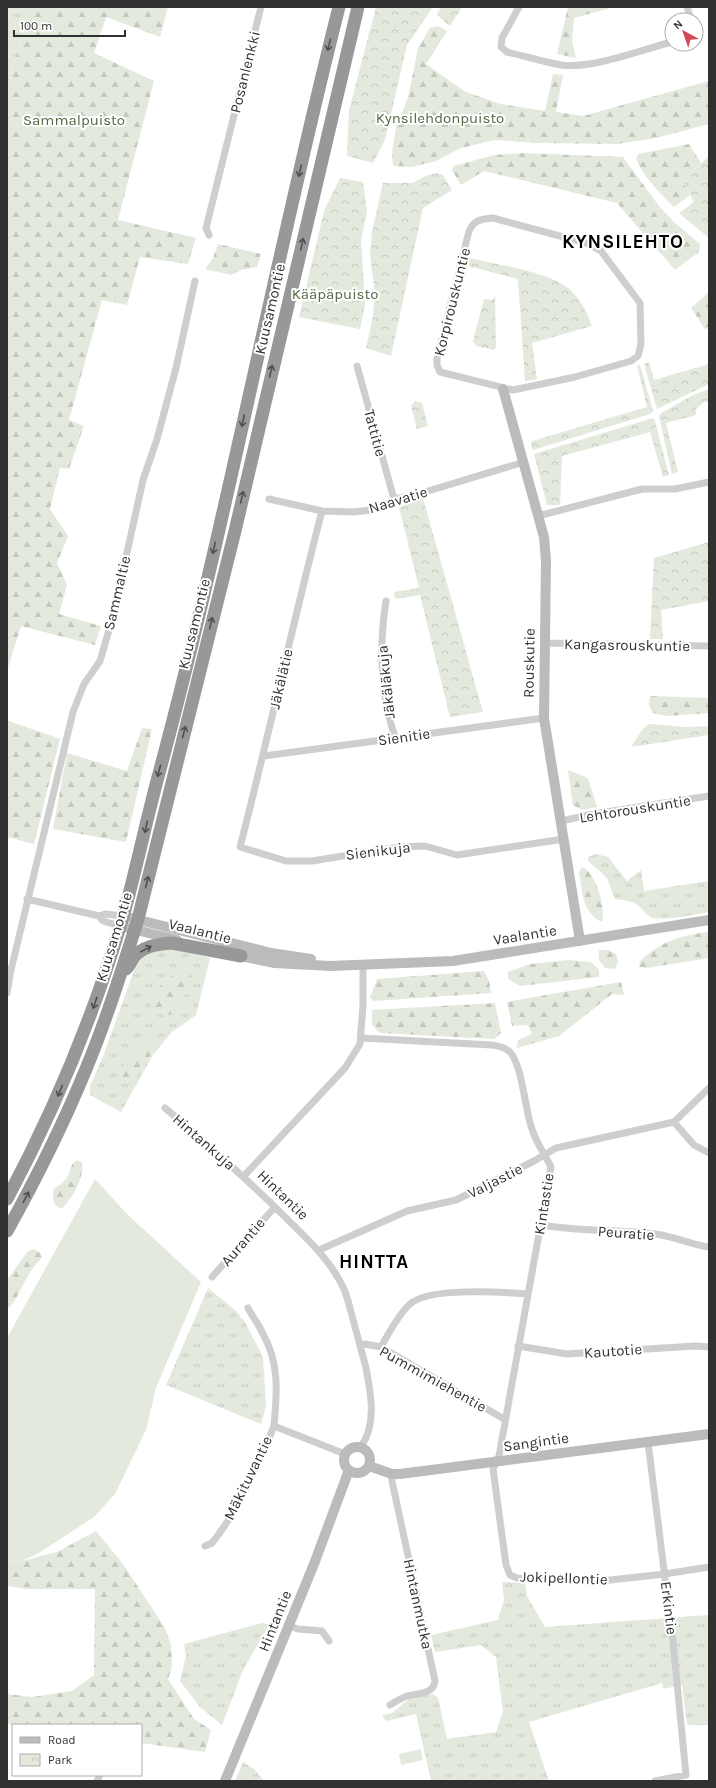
<svg xmlns="http://www.w3.org/2000/svg" width="716" height="1788" viewBox="0 0 716 1788" font-family="Karla,sans-serif">
<defs>
<pattern id="grass-tufts" width="24" height="20" patternUnits="userSpaceOnUse"><rect width="24" height="20" fill="#e4e9de"/><path d="M3 7l-1-3M5 7V3M7 7l1-3M15 17l-1-3M17 17v-4M19 17l1-3" fill="none" stroke="#c4c8bf"/></pattern>
<pattern id="forest-firs" width="22" height="20" patternUnits="userSpaceOnUse"><rect width="22" height="20" fill="#e4e9de"/><path d="M5 1l3.5 6h-7zM16 11l3.5 6h-7z" fill="#c4c8bf"/></pattern>
<pattern id="park-crowns" width="20" height="18" patternUnits="userSpaceOnUse"><rect width="20" height="18" fill="#e4e9de"/><path d="M2 6a3 3 0 1 1 6 0M12 15a3 3 0 1 1 6 0" fill="none" stroke="#c4c8bf"/></pattern>
</defs>
<rect width="100%" height="100%" fill="#fff"/>
<path fill="url(#grass-tufts)" d="M7,7H29L7,91Z
M596,854L608,857L627,881L641,870L644,891L709,881V912C698,914 659,922 650,917C647,915 644,911 641,908C634,901 625,900 615,899L607,878L588,861V857Z
M169,947L210,958L196,1015L172,1032L153,1055L121,1112L90,1095V1086L104,1054L137,962L147,953Z
M208,1288L236,1311L245,1322L263,1357L266,1406L261,1424L166,1385Z
M502,1582L525,1583L527,1596L545,1627L709,1615V1725H687L682,1685L663,1689L662,1683L529,1722L549,1781H431L416,1714L386,1721L382,1715L392,1713L409,1699L433,1694L438,1698L447,1739L496,1732L503,1712L496,1657L481,1645L435,1652L431,1635L498,1620L504,1600Z
M262,1623L269,1625L243,1670L222,1725L201,1708L180,1681L186,1656L184,1644Z
M243,1762L254,1769L264,1781H235Z"/>
<path fill="url(#forest-firs)" d="M29,7H168L160,37L106,17L94,53L154,81L118,220L196,238L188,264L140,257L127,305L102,300L69,420L84,426L69,469L60,468L50,509L68,536L57,563L67,585L59,614L101,626L95,645L21,626L7,671V91Z
M568,7H614L574,18L572,40L576,58L557,54Z
M438,26L447,31L426,64L464,91L500,104L545,111L553,74L563,75L556,112L583,116L709,81V124L656,138L617,144L538,143L495,140L461,148L436,161L412,167L393,166L392,153L396,127L408,98L418,48L430,28Z
M689,144L701,163L683,180L690,195L674,207C660,193 644,178 636,159L638,154Z
M522,153L623,157L659,206L674,222L700,244L699,252L675,270L617,203L484,171L461,185L452,170L454,166L494,155Z
M218,244L261,254L257,267L241,270L231,275L205,269L213,258Z
M709,292V328L705,329L691,308Z
M650,696L709,698V713L667,716L653,713L649,706Z
M7,718L9,721L60,739L34,844L7,837Z
M142,728L152,729L126,842L53,829L67,753L127,771Z
M568,770L588,778L597,807L582,810L573,805Z
M582,867C596,872 606,908 602,922C582,913 582,890 579,872Z
M709,932V958L647,968L639,967L640,961C660,942 681,935 709,932Z
M599,950H608L616,954L618,962L615,969L605,968L599,960Z
M568,960L591,962L599,970V977L520,986L508,979V972L530,964Z
M484,971L489,981L491,993L374,1001L370,998L377,979Z
M179,972L190,974L193,981L189,991L178,1001L172,1014L164,1016L156,1012L151,1006C154,989 164,980 179,972Z
M621,982L624,995L612,994L559,1036L517,1048L518,1040L532,1034L528,1025L512,1026L507,1002Z
M495,1003L501,1033L494,1039L380,1033L372,1025V1010Z
M147,1042L152,1043L155,1047L152,1053L131,1085L123,1081L118,1074L123,1066L135,1054L142,1050Z
M77,1160L82,1162C85,1176 72,1200 61,1209L55,1205C49,1184 56,1191 66,1179C72,1171 68,1166 77,1160Z
M34,1249L40,1253L42,1257L30,1272L14,1302L7,1309V1280L28,1251Z
M96,1531L123,1564L165,1628L171,1645L172,1667L168,1679L194,1719L211,1730L205,1752L141,1743V1725L7,1724V1694L32,1697L72,1691L94,1675L95,1589H26L7,1586V1562L22,1561L57,1552Z"/>
<path fill="url(#park-crowns)" d="M376,7H433L407,45L385,140L373,163L347,156L349,110Z
M441,7H462L450,26L437,15Z
M708,157L709,158V238L679,213L694,202L683,180Z
M438,173L443,175L452,190L423,208L391,356L366,348L372,321L375,296L370,253L372,232L383,183H412L428,175Z
M340,178L363,182L367,211L361,240L365,305L360,329L299,317L324,211Z
M469,258C498,265 544,271 567,287C579,296 587,312 592,326L532,343L537,379L525,381L518,279L468,266Z
M495,294L496,347L494,350L476,346L473,341L484,299L493,300Z
M649,362L654,380L709,364V384L657,409L644,364Z
M640,365L653,411L650,414L533,450L531,444L532,441L647,407L637,366Z
M709,389V401L704,402L696,409V415L666,423L678,472L672,474L659,416L660,414L693,395Z
M415,401L422,403L428,426L417,429L411,406Z
M653,418L655,421L669,475L663,477L650,432L562,456L560,505H547L534,454Z
M423,498L483,712L450,717L420,595L395,599L394,592L419,588L399,507Z
M709,542V601L661,610L663,639H650L654,558Z
M649,724L686,727L709,726V735L631,747L642,730Z"/>
<path fill="#e4e9de" d="M95,1179L128,1215L201,1282L156,1388L146,1430L115,1494L94,1517L39,1553L22,1561L7,1562V1338Z
M421,1749L423,1760L401,1765L399,1754Z"/>
<g fill="none" stroke-linecap="round" stroke-linejoin="round">
<path stroke="#cecece" stroke-width="7" d="M519,7L502,38L501,47L507,52C525,56 543,62 561,65C593,69 640,50 672,42
M687,7L691,20
M493,218L586,243L601,251L640,303L641,344L638,356L631,361L575,377L513,390L440,372L437,365V359L469,231C474,220 481,219 493,218Z
M209,235L206,228L261,7
M357,366L394,499
M269,499L322,511L353,512L371,510L388,504L394,499L415,495L524,462
M322,511C293,622 269,735 240,847L286,861H312L399,847L425,846L457,855L564,839
M538,516L642,489H675L709,482
M386,601C380,639 380,675 388,712C390,721 392,730 396,738
M544,643L709,646
M264,756L544,718
M561,821L593,814L709,796
M27,899L99,916L103,921L120,926
M99,916L105,914L123,916
M7,993L11,970L73,712L84,684L100,661L113,616L143,480L157,439L176,368L195,281
M361,1038L492,1045C498,1046 505,1047 510,1052C522,1065 525,1108 531,1126C535,1141 544,1153 551,1167L499,1456L493,1469L506,1565L510,1575L517,1578L592,1582L665,1574L709,1567
M165,1108C206,1143 246,1178 284,1216C307,1239 330,1259 344,1289C347,1296 349,1304 351,1312C356,1330 361,1349 366,1368C371,1394 377,1423 361,1447
M674,1122L694,1145L709,1153
M243,1177L345,1068L360,1044L363,1005V965
M542,1225C579,1232 618,1229 655,1234C674,1236 691,1245 709,1247
M319,1250L407,1211L456,1200L534,1161L556,1148L674,1122L709,1088
M212,1277L275,1207
M248,1308C252,1316 258,1323 262,1332C280,1363 277,1393 274,1426
M361,1346L365,1344L381,1347L504,1419
M518,1346L567,1354L695,1346L709,1347
M381,1347C388,1334 399,1314 410,1304C428,1287 503,1292 527,1294
M648,1442L673,1642L686,1775L655,1781
M205,1546L212,1543C240,1508 257,1467 274,1426L345,1454
M289,1626L298,1629L322,1631L329,1641
M390,1705C395,1702 401,1698 407,1696C418,1693 433,1695 435,1681L392,1481V1474
M97,1781L100,1775"/>
<path stroke="#bbb" stroke-width="10" d="M503,389L544,537L546,561L544,718L580,941
M123,916L271,953L311,959
M120,926L177,940
M235,955L275,963L330,966L453,961L709,920
M344 1460a13 13 0 1 1 26 0a13 13 0 1 1-26 0Z
M369,1466L392,1474H400L709,1434
M225,1781L314,1564L349,1470"/>
<path stroke="#989898" stroke-width="13" d="M126,969C129,966 131,962 133,958C142,946 158,944 172,943L241,956
M7,1199C55,1109 94,1015 123,917C137,867 147,816 161,766C228,515 275,259 339,7
M7,1231C36,1179 63,1125 86,1069C106,1021 122,970 138,919L235,531L358,7"/>
</g>
<defs><path id="oneway-shaft" d="M-6 0H5M1.5-3L5.5 0L1.5 3" fill="none" stroke-width="1.6" stroke-linecap="round" stroke-linejoin="round"/></defs>
<g stroke="#505050">
<use href="#oneway-shaft" transform="translate(329 45) rotate(104)"/>
<use href="#oneway-shaft" transform="translate(300 171) rotate(103)"/>
<use href="#oneway-shaft" transform="translate(302 244) rotate(-77)"/>
<use href="#oneway-shaft" transform="translate(271 371) rotate(-77)"/>
<use href="#oneway-shaft" transform="translate(243 421) rotate(103)"/>
<use href="#oneway-shaft" transform="translate(242 497) rotate(-77)"/>
<use href="#oneway-shaft" transform="translate(214 548) rotate(103)"/>
<use href="#oneway-shaft" transform="translate(211 623) rotate(-76)"/>
<use href="#oneway-shaft" transform="translate(184 732) rotate(-76)"/>
<use href="#oneway-shaft" transform="translate(159 771) rotate(105)"/>
<use href="#oneway-shaft" transform="translate(146 827) rotate(102)"/>
<use href="#oneway-shaft" transform="translate(147 882) rotate(-76)"/>
<use href="#oneway-shaft" transform="translate(146 949) rotate(-27)"/>
<use href="#oneway-shaft" transform="translate(95 1003) rotate(109)"/>
<use href="#oneway-shaft" transform="translate(60 1091) rotate(113)"/>
<use href="#oneway-shaft" transform="translate(26 1197) rotate(-62)"/>
</g>
<g text-anchor="middle" stroke-width="4" stroke-linejoin="round" paint-order="stroke">
<g font-size="15" fill="#313131" stroke="#fff">
<text transform="translate(245 72) rotate(-76)" y="5">Posanlenkki</text>
<text transform="translate(452 302) rotate(-76)" y="5">Korpirouskuntie</text>
<text transform="translate(270 309) rotate(-77)" y="5">Kuusamontie</text>
<text transform="translate(375 433) rotate(75)" y="5">Tattitie</text>
<text transform="translate(398 500) rotate(-17)" y="5">Naavatie</text>
<text transform="translate(117 593) rotate(-77)" y="5">Sammaltie</text>
<text transform="translate(194 624) rotate(-76)" y="5">Kuusamontie</text>
<text transform="translate(627 645) rotate(1)" y="5">Kangasrouskuntie</text>
<text transform="translate(529 663) rotate(-89)" y="5">Rouskutie</text>
<text transform="translate(281 679) rotate(-77)" y="5">Jäkälätie</text>
<text transform="translate(386 682) rotate(-96)" y="5">Jäkäläkuja</text>
<text transform="translate(404 737) rotate(-8)" y="5">Sienitie</text>
<text transform="translate(635 809) rotate(-9)" y="5">Lehtorouskuntie</text>
<text transform="translate(378 851) rotate(-7)" y="5">Sienikuja</text>
<text transform="translate(200 931) rotate(14)" y="5">Vaalantie</text>
<text transform="translate(525 935) rotate(-9)" y="5">Vaalantie</text>
<text transform="translate(114 937) rotate(-73)" y="5">Kuusamontie</text>
<text transform="translate(204 1142) rotate(41)" y="5">Hintankuja</text>
<text transform="translate(495 1181) rotate(-27)" y="5">Valjastie</text>
<text transform="translate(283 1195) rotate(44)" y="5">Hintantie</text>
<text transform="translate(544 1204) rotate(-81)" y="5">Kintastie</text>
<text transform="translate(626 1233) rotate(4)" y="5">Peuratie</text>
<text transform="translate(243 1242) rotate(-49)" y="5">Aurantie</text>
<text transform="translate(613 1351) rotate(-4)" y="5">Kautotie</text>
<text transform="translate(433 1379) rotate(29)" y="5">Pummimiehentie</text>
<text transform="translate(536 1442) rotate(-8)" y="5">Sangintie</text>
<text transform="translate(248 1478) rotate(-64)" y="5">Mäkituvantie</text>
<text transform="translate(564 1578) rotate(2)" y="5">Jokipellontie</text>
<text transform="translate(418 1604) rotate(78)" y="5">Hintanmutka</text>
<text transform="translate(669 1608) rotate(83)" y="5">Erkintie</text>
<text transform="translate(275 1621) rotate(-68)" y="5">Hintantie</text>
</g>
<g font-size="15" fill="#546943" stroke="#fff">
<text x="440" y="123">Kynsilehdonpuisto</text>
<text x="74" y="125">Sammalpuisto</text>
<text x="335" y="299">Kääpäpuisto</text>
</g>
<g font-size="19" font-weight="bold" letter-spacing="1" fill="#000" stroke="#fff">
<text x="623" y="248">KYNSILEHTO</text>
<text x="374" y="1268">HINTTA</text>
</g>
</g>
<rect width="716" height="1788" fill="none" stroke="#313131" stroke-width="16"/>
<rect x="12" y="1724" width="130" height="52" fill="#ffffff" stroke="#adadad"/>
<rect x="20" y="1737" width="20" height="6" fill="#bbbbbb" stroke="#adadad"/>
<text x="48" y="1744" font-size="12" fill="#313131">Road</text>
<rect x="20" y="1754" width="20" height="12" fill="url(#park-crowns)" stroke="#adadad"/>
<text x="48" y="1764" font-size="12" fill="#313131">Park</text>
<g transform="translate(684 32) rotate(320)"><circle r="19" fill="#ffffff" stroke="#adadad"/>
<path d="M0-3L7 15L0 10L-7 15Z" fill="#d44851"/>
<text y="-6" font-size="11" font-weight="bold" text-anchor="middle" fill="#313131">N</text>
</g>
<path d="M14 30v6h111v-6" fill="none" stroke="#313131" stroke-width="2"/>
<text x="20" y="30" font-size="12" fill="#313131" stroke="#ffffff" stroke-width="3" paint-order="stroke">100 m</text>
</svg>
